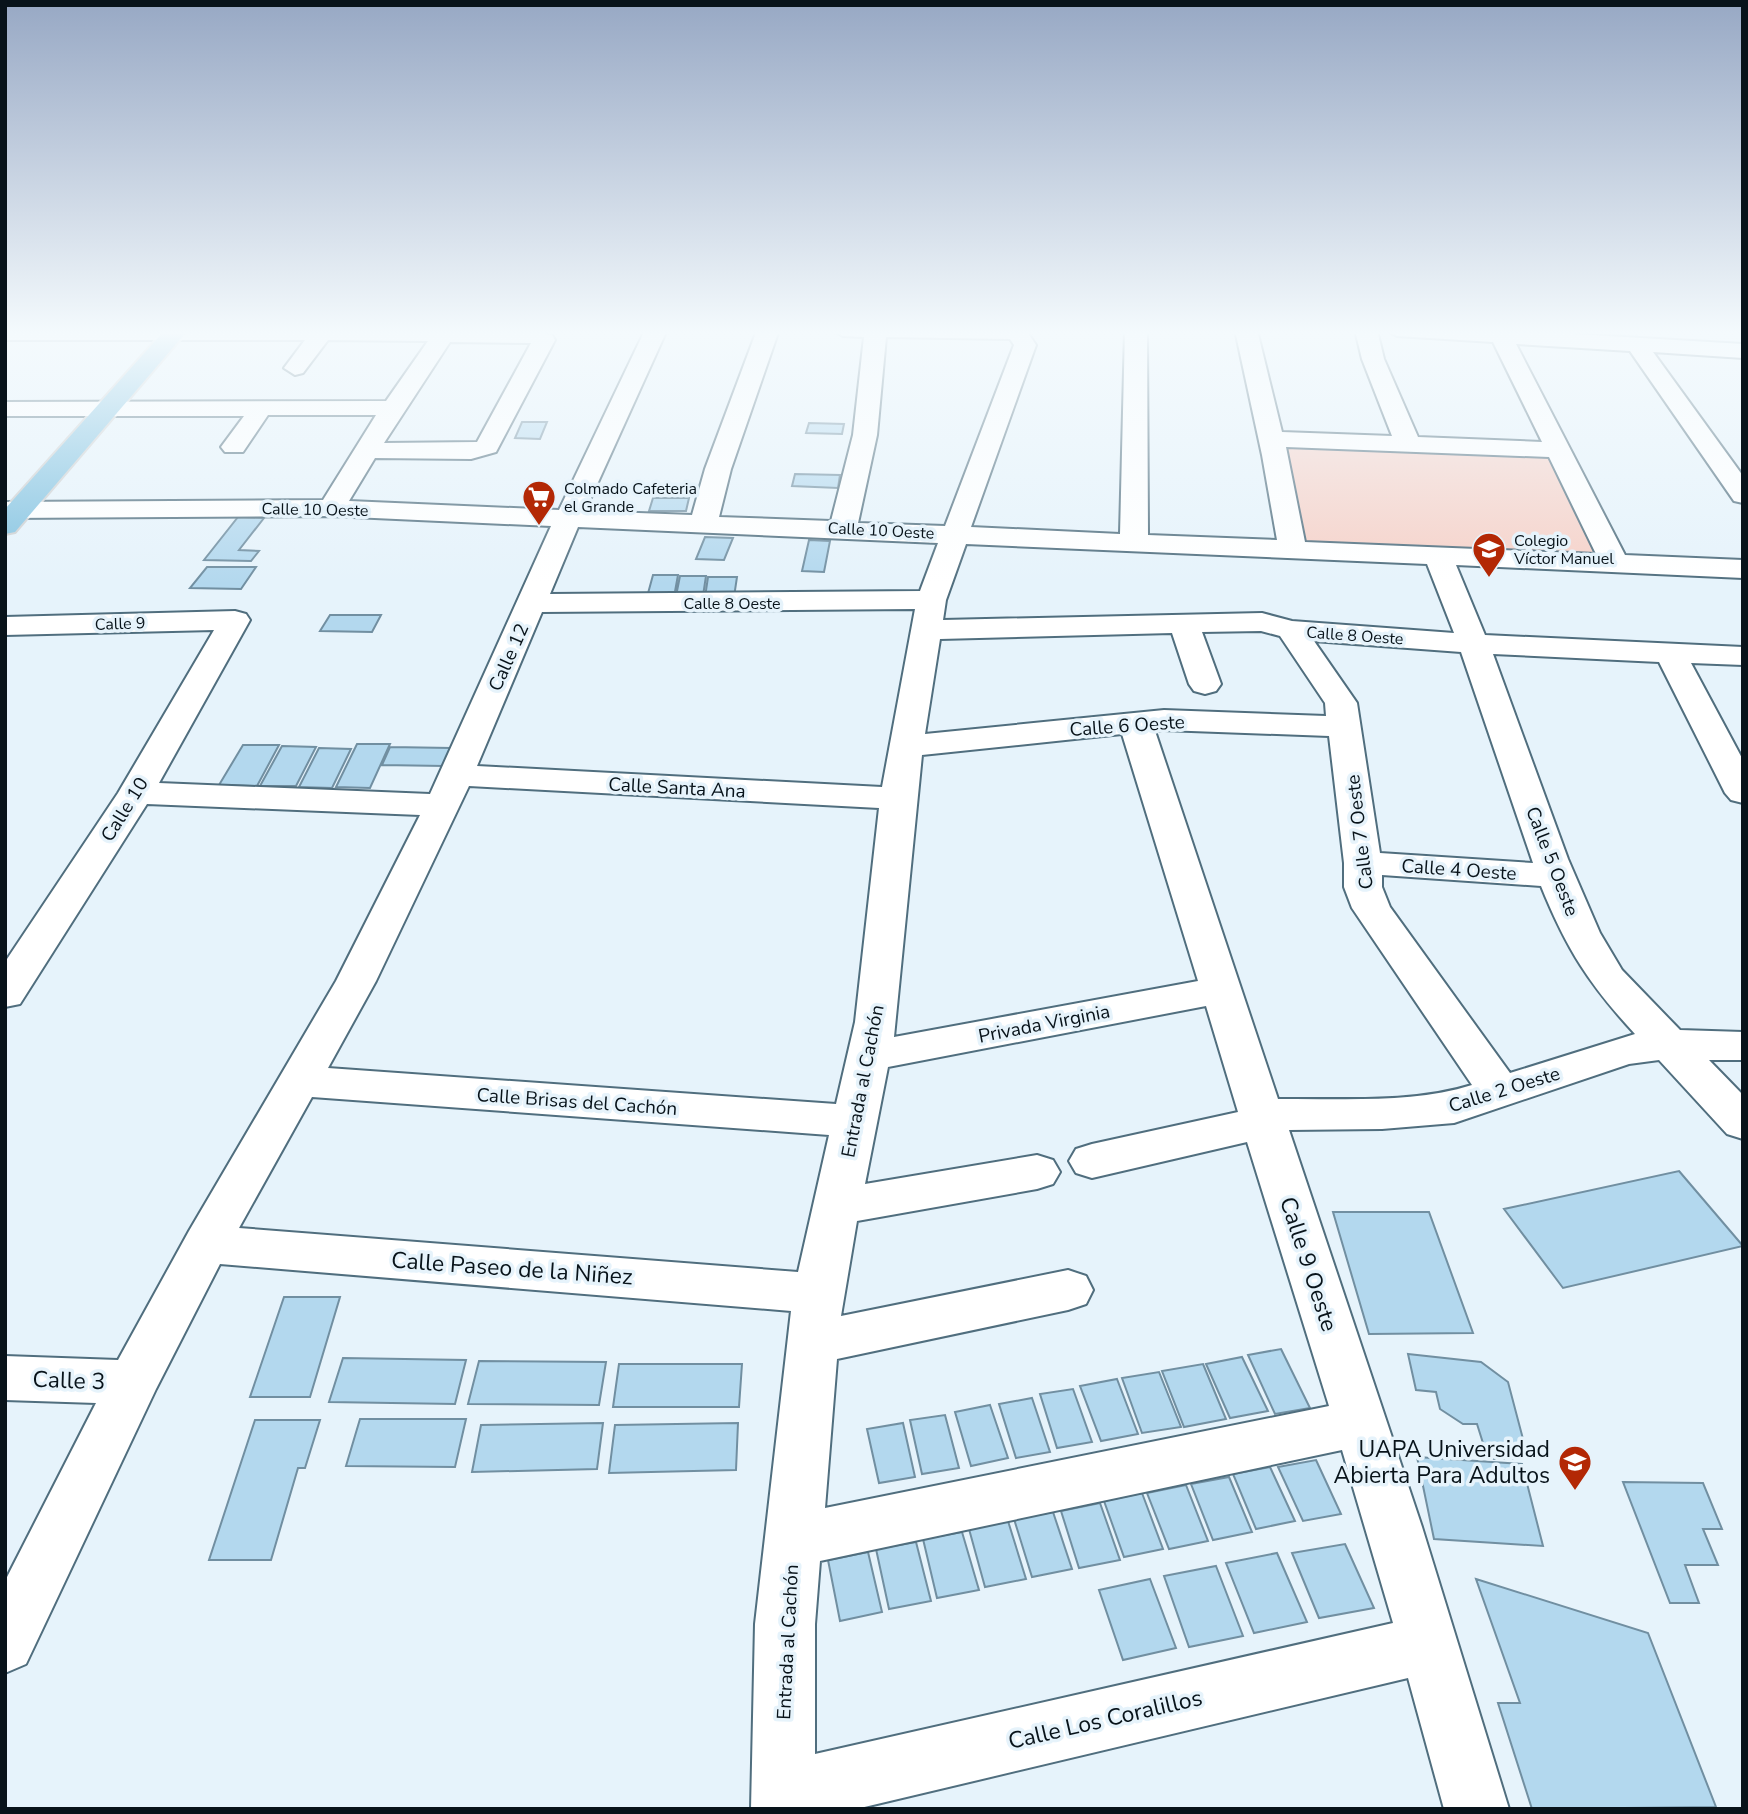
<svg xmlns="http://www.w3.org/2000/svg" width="1748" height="1814" viewBox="0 0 1748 1814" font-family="'Nunito Sans',sans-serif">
<rect width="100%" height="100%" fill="#e6f3fb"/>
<path fill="#f6d1c8" d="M1281,442L1553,452L1608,559L1300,546Z"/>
<path fill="#b3d8ee" stroke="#718fa1" stroke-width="2" d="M522,422H547L540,439L515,438Z
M809,423L844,424L842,434L806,433Z
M795,474L840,475L838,488L792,486Z
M653,498H689L686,511H649Z
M238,517L264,518L239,550L259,551L251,561L204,560Z
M705,537L733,538L724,560L696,559Z
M809,540L830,541L824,572L802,571Z
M207,567H256L241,589L190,588Z
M653,575H678L674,597H647Z
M680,576H706L703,596H676Z
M708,577H737L734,597H705Z
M330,615H381L372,632L320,631Z
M357,744H390L370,788L336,787Z
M243,745H279L257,786L219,785Z
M282,746L316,747L296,786H260Z
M390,747L451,748L444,766L382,765Z
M319,748L351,749L332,788L299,787Z
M1679,1171L1743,1246L1563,1288L1504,1209Z
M1333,1212H1429L1473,1333L1369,1334Z
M284,1297H340L310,1397H250Z
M1281,1349L1310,1408L1275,1414L1248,1355Z
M1408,1354L1481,1362L1508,1382L1528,1458L1488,1459L1477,1424H1463L1440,1409L1436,1392L1416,1390Z
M1242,1357L1268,1411L1230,1418L1206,1364Z
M343,1358L466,1360L455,1404L329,1402Z
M479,1361L606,1362L599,1405L468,1404Z
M619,1364H742L739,1407H613Z
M1203,1364L1226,1419L1184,1427L1162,1371Z
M1159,1372L1181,1427L1142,1433L1122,1378Z
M1117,1379L1138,1434L1101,1441L1080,1386Z
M1073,1389L1092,1442L1057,1448L1040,1394Z
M1032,1398L1050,1452L1016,1458L999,1404Z
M990,1405L1008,1458L971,1466L955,1412Z
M945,1415L959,1468L922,1474L910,1420Z
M360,1419H466L455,1467L346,1466Z
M255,1420H320L305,1468H298L271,1560H209Z
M603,1423L597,1469L472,1472L481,1425Z
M738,1423L736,1470L609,1473L615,1425Z
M903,1423L915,1477L879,1483L867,1429Z
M1417,1457L1522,1464L1543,1546L1434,1539Z
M1316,1460L1341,1514L1303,1521L1278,1467Z
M1270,1467L1295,1521L1256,1529L1233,1474Z
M1229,1477L1252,1532L1213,1540L1191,1484Z
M1623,1482L1703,1483L1722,1529H1703L1718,1565H1685L1699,1603H1670Z
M1186,1485L1208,1541L1169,1549L1147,1493Z
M1142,1493L1163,1549L1124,1557L1104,1501Z
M1100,1503L1120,1560L1079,1568L1061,1511Z
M1053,1512L1072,1569L1032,1577L1014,1519Z
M1008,1521L1026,1579L985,1587L969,1529Z
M962,1532L979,1590L937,1598L923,1539Z
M916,1542L931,1601L889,1609L876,1549Z
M1345,1544L1374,1608L1319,1618L1292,1553Z
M868,1552L882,1612L840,1621L828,1560Z
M1277,1553L1307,1622L1254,1633L1226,1563Z
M1216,1566L1243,1636L1189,1647L1164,1576Z
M1150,1579L1176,1648L1123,1660L1099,1590Z
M1476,1579L1648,1633L1716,1807L1532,1809L1498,1703H1520Z"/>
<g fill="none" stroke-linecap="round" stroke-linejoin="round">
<defs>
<path id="minor" d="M5,330H519L552,335L555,340L496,452L471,459L375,458L349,501L559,510L645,330H667L585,511L692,515L705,469L757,330H779L731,469L719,517L831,521L853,435L864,337L843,336L832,330H1026L1036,345L971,527L1120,534L1125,330H1147L1148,535L1277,540L1262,455L1235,330H1257L1282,432L1392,436L1362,359L1355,330H1377L1384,359L1418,437L1542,442L1493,342L1397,336L1386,330H1507L1743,344V358L1653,352L1743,476V503L1734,501L1630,351L1516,344L1625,555L1743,560V578L1456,565L1485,635L1743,647V665L1691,663L1743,760V803L1731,800L1725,793L1659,662L1493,654L1568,859L1600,933L1622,970L1680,1030L1743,1032V1060H1709L1743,1095V1139L1727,1134L1659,1060L1629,1064L1454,1123L1382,1129L1289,1130L1422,1527L1509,1809H1444L1408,1678L856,1809H751L755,1624L791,1311L220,1264L156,1389L26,1664L5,1673V1581L96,1403L5,1400V1356L118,1360L189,1231L336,981L420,815L147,804L20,1004L5,1007V962L118,793L214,630L5,635V617L235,611L246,614L250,620L159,783L430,794L551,526L331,516L5,518V502L323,500L376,415H268L243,452H225L221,447L244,416H5V402L386,401L428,341L328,340L303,373L295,375L284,368L305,340H5ZM886,337L1010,339L1014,345L945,526L858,523L877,435ZM450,342L531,343L477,442L384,443ZM1286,447L1549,457L1596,554L1305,542ZM578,527L938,543L920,591L550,594ZM966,544L1427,564L1454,633L1292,621L1262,613L943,620L946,600ZM915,609L882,787L477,766L542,612ZM1261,631L1280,636L1325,703L1326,716L1164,710L925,734L940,639L1172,633L1189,684L1194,691L1205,694L1216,691L1221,684L1202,632ZM1314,641L1461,652L1533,863L1380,853L1357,703ZM1164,730L1329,736L1344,863V887L1352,908L1472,1085C1412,1104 1341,1098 1278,1099L1155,731ZM1122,734L1198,981L894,1037L922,755ZM469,786L879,808L855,1022L836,1104L328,1068L376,981ZM1382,875L1541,886C1567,950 1589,984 1635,1034L1510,1073L1390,907L1382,887ZM1206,1006L1238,1112L1092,1144L1076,1149L1069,1161L1076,1173L1092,1178L1247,1142L1329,1406L825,1508L837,1359L1068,1310L1086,1304L1093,1290L1086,1276L1068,1270L841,1316L857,1221L1037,1189L1053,1184L1060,1172L1053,1160L1037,1155L865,1184L888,1067ZM312,1097L829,1135L798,1272L239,1228ZM1342,1450L1393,1623L815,1754V1624L820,1561Z"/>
<path id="major" d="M165,330H188L15,532L5,534V509Z"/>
</defs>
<use href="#minor" stroke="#506e7e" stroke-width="4"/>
<use href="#major" stroke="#ced0d1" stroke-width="4"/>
<use href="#minor" fill="#fff" fill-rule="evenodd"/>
<use href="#major" fill="#82c2e0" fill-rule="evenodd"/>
</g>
<linearGradient id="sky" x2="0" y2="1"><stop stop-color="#97a8c4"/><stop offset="0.57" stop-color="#f4fafd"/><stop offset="1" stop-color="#f4fafd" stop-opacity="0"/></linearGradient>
<rect width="1748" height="584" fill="url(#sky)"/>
<defs>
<symbol id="supermarket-pin" viewBox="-11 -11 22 30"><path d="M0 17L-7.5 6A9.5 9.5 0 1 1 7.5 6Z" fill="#b32805" stroke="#e6f3fb"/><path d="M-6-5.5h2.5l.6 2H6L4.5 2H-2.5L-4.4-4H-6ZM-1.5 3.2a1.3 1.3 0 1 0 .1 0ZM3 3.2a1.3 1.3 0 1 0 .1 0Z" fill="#fff"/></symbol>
<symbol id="school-pin" viewBox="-11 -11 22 30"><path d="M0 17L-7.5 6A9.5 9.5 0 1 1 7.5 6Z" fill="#b32805" stroke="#e6f3fb"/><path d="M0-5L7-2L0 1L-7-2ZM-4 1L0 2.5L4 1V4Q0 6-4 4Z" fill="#fff"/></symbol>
<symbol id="university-pin" viewBox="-11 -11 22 30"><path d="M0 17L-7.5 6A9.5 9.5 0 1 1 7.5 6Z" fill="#b32805" stroke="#e6f3fb"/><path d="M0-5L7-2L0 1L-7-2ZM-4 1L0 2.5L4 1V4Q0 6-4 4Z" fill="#fff"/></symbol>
</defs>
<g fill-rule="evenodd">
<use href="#supermarket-pin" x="520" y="478" width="38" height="52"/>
<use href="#school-pin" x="1470" y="530" width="38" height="52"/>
<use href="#university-pin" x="1556" y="1443" width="38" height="52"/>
</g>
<g text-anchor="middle" stroke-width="7" stroke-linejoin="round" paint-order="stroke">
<g font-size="16" fill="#08131a" stroke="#e6f3fb" text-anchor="start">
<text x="564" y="494">Colmado Cafeteria<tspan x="564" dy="18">el Grande</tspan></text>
<text x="1514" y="546">Colegio<tspan x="1514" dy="18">Víctor Manuel</tspan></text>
</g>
<g font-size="16" fill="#08131a" stroke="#e6f3fb">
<text transform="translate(315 509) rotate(1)" y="6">Calle 10 Oeste</text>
<text transform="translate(881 530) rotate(3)" y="6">Calle 10 Oeste</text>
<text x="732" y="609">Calle 8 Oeste</text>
<text transform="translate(120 623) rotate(-2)" y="6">Calle 9</text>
<text transform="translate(1355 635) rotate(4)" y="6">Calle 8 Oeste</text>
</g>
<g font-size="19" fill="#08131a" stroke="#e6f3fb">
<text transform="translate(508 657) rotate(-66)" y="7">Calle 12</text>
<text transform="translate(1127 725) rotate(-4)" y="7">Calle 6 Oeste</text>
<text transform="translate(677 787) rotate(3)" y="7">Calle Santa Ana</text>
<text transform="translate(124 809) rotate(-58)" y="7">Calle 10</text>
<text transform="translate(1359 832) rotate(-97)" y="7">Calle 7 Oeste</text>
<text transform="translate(1553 861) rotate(69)" y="7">Calle 5 Oeste</text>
<text transform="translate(1459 869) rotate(4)" y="7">Calle 4 Oeste</text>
<text transform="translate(1044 1023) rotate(-11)" y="7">Privada Virginia</text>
<text transform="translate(862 1081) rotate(-79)" y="7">Entrada al Cachón</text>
<text transform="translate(1504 1089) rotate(-17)" y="7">Calle 2 Oeste</text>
<text transform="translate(577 1101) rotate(4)" y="7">Calle Brisas del Cachón</text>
<text transform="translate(787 1642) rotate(-87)" y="7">Entrada al Cachón</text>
</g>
<g font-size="23" fill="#08131a" stroke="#e6f3fb">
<text transform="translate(1309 1264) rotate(72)" y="8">Calle 9 Oeste</text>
<text transform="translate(512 1268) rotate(4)" y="8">Calle Paseo de la Niñez</text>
<text transform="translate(69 1380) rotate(2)" y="8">Calle 3</text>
<text transform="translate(1105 1719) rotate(-13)" y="8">Calle Los Coralillos</text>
</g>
<g font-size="23" fill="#08131a" stroke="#e6f3fb" text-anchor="end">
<text x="1550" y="1457">UAPA Universidad<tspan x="1550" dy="26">Abierta Para Adultos</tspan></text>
</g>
</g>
<rect width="1748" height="1814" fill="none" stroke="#08131a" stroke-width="14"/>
</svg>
